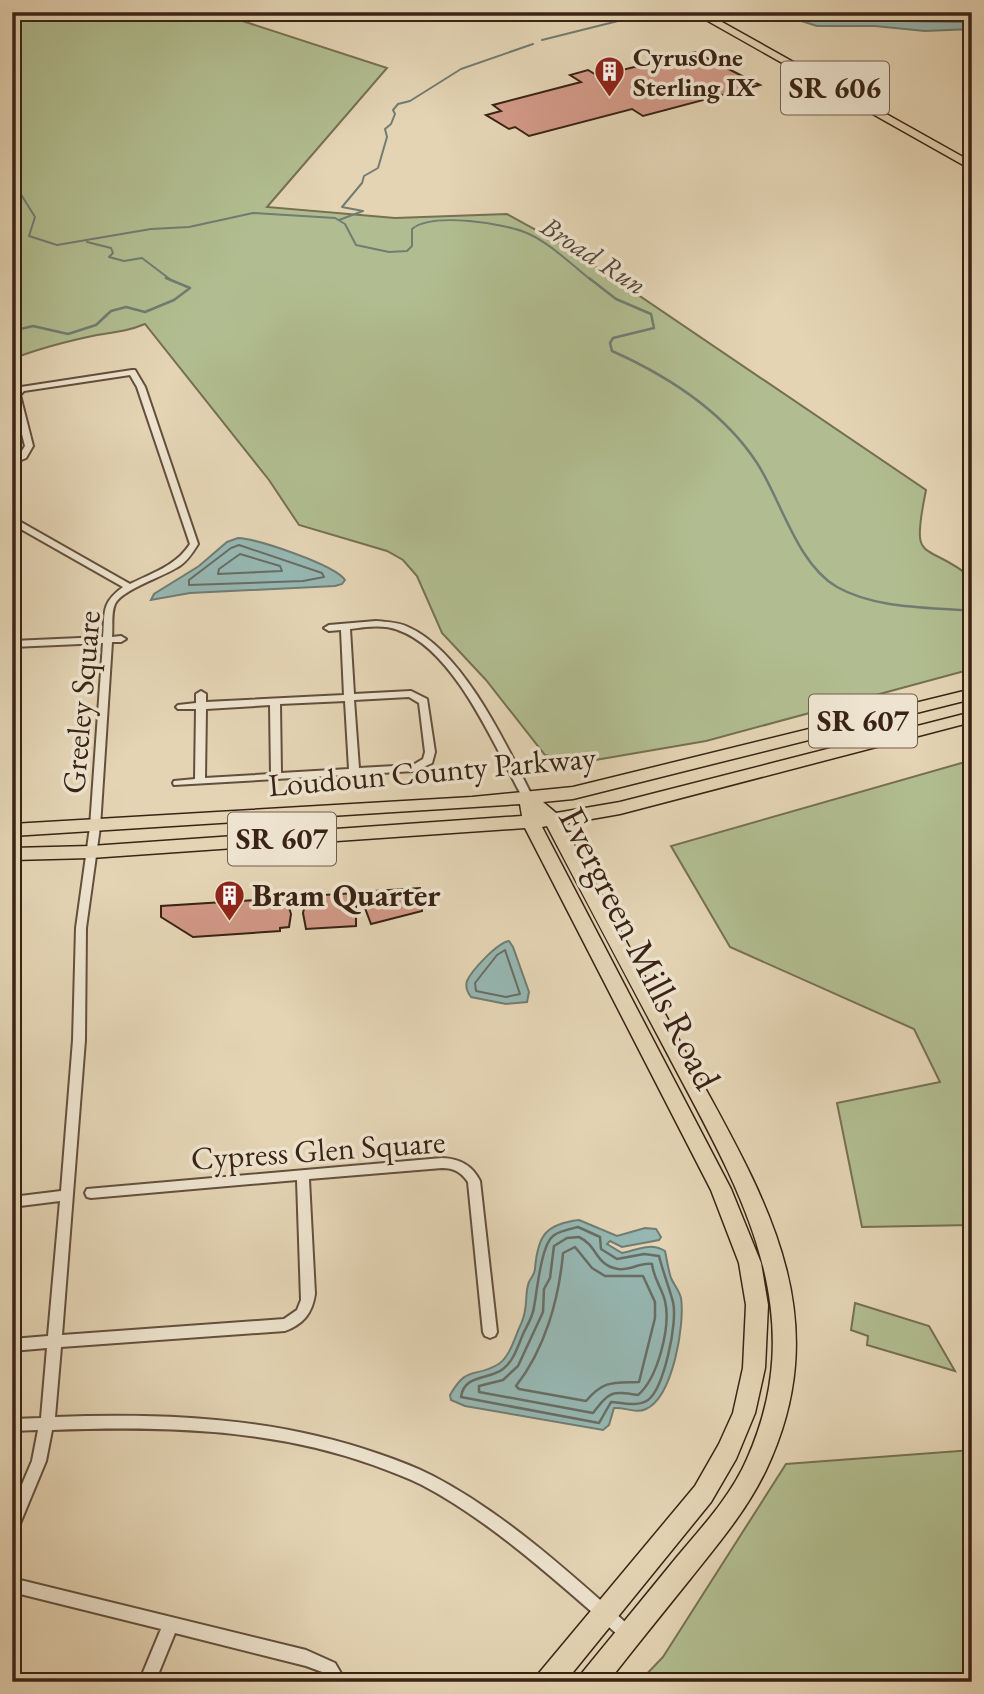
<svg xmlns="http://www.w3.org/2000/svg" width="984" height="1694" viewBox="0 0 984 1694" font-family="'EB Garamond',serif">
<rect width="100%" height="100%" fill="#e4d4b4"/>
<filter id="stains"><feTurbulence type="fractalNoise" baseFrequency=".00286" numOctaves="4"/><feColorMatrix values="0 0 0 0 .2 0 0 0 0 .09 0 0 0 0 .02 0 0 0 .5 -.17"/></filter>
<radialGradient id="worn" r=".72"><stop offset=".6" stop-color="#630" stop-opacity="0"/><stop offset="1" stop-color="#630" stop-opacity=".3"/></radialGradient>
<path fill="#b1bd90" stroke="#767052" stroke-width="2" d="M12,12H35L43,17L75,12H215L387,68L267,207L395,218L507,214L569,248L926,490C910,568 924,539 972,578V669L706,741L578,763L545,755L486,680L442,633L417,576L403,560L387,551L299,525L269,480L145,324C128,331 116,332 97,335C68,341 40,348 12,359Z
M972,760V1225L862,1227L837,1103L940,1082L914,1029L730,947L671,846Z
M855,1303L929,1326L955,1371L867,1345L868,1336L851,1330Z
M972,1450V1682H639L663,1657L786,1464Z"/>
<path fill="#96b7b2" stroke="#717c73" stroke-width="2" d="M773,12H972V29L925,31L875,26H817Z
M238,538C258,539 335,565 345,580L342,584L335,586L190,593L151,600L154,594L199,566L227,542Z
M509,941L513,947L529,992L527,1002L506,1004L471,997C468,993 465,987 467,981C472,970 497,943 509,941Z
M579,1220L617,1236L645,1228L656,1229L661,1237L659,1240L622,1247L610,1241L607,1244L622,1253C637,1250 650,1242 665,1251C667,1260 668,1269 671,1278C674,1285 679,1290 681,1298C685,1324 673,1397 646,1409C636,1414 625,1407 614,1408L609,1425L603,1430L465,1406L451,1400L450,1395C467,1365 474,1378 497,1365C510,1358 515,1336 521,1324C529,1307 524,1294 529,1282C531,1277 535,1275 535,1268C538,1236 545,1224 579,1220Z"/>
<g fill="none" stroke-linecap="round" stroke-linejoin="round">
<path stroke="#686d64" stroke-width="2" d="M792,12L832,20L972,22
M896,12L926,15L972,13
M239,545L322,573L324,577L303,581L189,585V580L231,548Z
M240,554L280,566L282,571L218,574L219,569Z
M505,950L520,994L506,997L476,991L475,983L497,955Z"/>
<path stroke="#686d64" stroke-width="2.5" d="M578,1227L600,1237L601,1249L617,1259L644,1254L659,1256C663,1272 669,1287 673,1302C678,1322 664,1388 648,1400C638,1407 623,1403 611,1402L599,1423L461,1397C464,1374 489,1380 503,1369C514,1361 518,1345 524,1332C528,1324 533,1316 534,1307C537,1292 541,1245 553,1236C559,1231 570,1229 578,1227Z
M579,1237C598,1246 595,1265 618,1269C630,1271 640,1262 652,1264C654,1280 662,1288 665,1301C671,1326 658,1378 638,1395C611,1391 610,1391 593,1413L479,1392V1386L503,1380L518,1366L543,1312L544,1289L550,1278L554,1246L567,1238Z
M575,1247L592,1268L605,1276H643L655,1302V1318L639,1382C613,1383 604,1380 586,1401L519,1389L516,1386C545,1349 559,1299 563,1253Z"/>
<path stroke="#717c73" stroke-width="2" d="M542,40L646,14
M12,188L22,196L35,217L29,236L57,245L151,229L189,227L253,213L335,218L345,224L356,245L389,252L407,251L412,246V229C432,212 506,223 529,234C551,244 572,265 591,280
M339,220L363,211L342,207L362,183L364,176L378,168L387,137L385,129L391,124L395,114L393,110L398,104L410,101L461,69L533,44
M87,242L111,248L113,253L109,257L124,261L142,258L171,280"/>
<path stroke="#717c73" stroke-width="2.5" d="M589,278L616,299L651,314L654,328L613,338L610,343L612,351C668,376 723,411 757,463C781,500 797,564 837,587C876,609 929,607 972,611
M12,331L33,326L68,334L96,325L111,311L126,307L145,312L174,300L190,288L166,278"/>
</g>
<path fill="#d19886" stroke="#3a2315" stroke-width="2" d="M695,52L760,85L643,116L632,109L529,136L515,127L509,129L486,115L501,111L493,105L581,82L570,75L588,70L598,76Z
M420,888L422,911L371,924L359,892Z
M356,893V926L306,929L303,913L307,896Z
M286,898L291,914L289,927L280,928V931L193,937L161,917V906Z"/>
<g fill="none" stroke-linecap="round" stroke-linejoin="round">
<defs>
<path id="minor" d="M132,370H135L145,387L198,544C193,552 189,559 181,565C166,576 122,589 115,604C111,612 113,627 112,637L121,636L126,639L121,642H112L100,827L86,928L85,1040L62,1335L284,1319L297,1310L301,1300L297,1180L91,1198L87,1197L85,1193L87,1189L442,1158C460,1159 472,1165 480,1181L497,1332L495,1336L490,1338L485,1336L483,1332L468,1182C461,1172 454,1168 442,1168L309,1179L315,1294C312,1314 303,1324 285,1331L61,1347L55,1417C164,1413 274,1417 379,1454C397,1460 415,1467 433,1476C506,1514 572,1575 634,1630L637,1635L634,1640L629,1642L624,1640C563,1587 493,1522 422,1485C406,1477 389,1471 373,1465C270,1428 160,1426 52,1430L46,1461L17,1531L12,1533V1508L32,1461L38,1430L12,1431V1419L41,1418L47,1348L12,1351V1339L48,1336L60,1201L12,1207V1197L61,1191L73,1040L76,928L90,827L103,643L12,647V641L103,637C105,612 101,603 123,587L12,524V517L130,584C152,573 176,566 190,544L137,387L130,375L24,391L20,395L33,446L26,458L12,464V459L20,454L25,446L12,395L18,387H21Z
M376,621C387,622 398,622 408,627C463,651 507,746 533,798L532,800H524C496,750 456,650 398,630C383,624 365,627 350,629L354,694L411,691L427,699L435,752L432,763L415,771L174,785L173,783L174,781L195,779L196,709H178L176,707L178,705L196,703V694L201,691L206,694V702L344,695L341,630L329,631L324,628L329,625ZM409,697L419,703L425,752L423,759L413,765L359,768L354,700ZM345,701L349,769L281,773L280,704ZM270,705L271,774L205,778L206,709Z
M12,1578L306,1650L335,1663L346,1682H329L325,1673L306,1666L175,1633L155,1682H139L161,1629L12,1592Z"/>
<path id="primary" d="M692,12H704L972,162V170Z
M972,689V699L573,799L543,802L556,813L620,802L972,712V722L620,814L563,824C604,900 645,977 686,1053C760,1190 841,1311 766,1470C747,1510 718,1544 691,1578C663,1613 635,1647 608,1682H578L582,1673C613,1635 645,1596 676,1558C702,1527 731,1496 747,1459C815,1307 735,1183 666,1051C626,976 586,901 547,826L542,827L731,1189L761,1263L768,1305L765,1368L755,1413L736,1459L711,1502L565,1682H535L539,1673L695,1486L719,1444L733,1413L743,1368L746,1305L739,1263L711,1190L525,828L91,858L12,860V848L91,846L522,816L520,804L12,836V824L472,797L573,787Z"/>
</defs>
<use href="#minor" stroke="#644f3d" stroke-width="4"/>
<use href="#primary" stroke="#3a2315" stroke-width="3"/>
<use href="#minor" fill="#ede3ce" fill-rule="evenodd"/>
<use href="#primary" fill="#e4d4b4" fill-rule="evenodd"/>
</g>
<defs>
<symbol id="building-pin" viewBox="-11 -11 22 30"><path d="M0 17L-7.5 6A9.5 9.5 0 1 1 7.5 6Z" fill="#8f2418" stroke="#ede3ce"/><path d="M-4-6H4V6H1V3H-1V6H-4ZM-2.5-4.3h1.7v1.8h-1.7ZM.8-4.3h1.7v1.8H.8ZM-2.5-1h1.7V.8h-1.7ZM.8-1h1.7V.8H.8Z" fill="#fff"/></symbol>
</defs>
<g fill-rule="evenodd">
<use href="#building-pin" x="592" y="54" width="35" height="47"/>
<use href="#building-pin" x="212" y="878" width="35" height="47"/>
</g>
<g text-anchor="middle" stroke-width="7" stroke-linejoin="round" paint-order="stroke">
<g font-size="26" font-weight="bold" fill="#3a2315" stroke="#ede3ce" text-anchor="start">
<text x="633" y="66">CyrusOne<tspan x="633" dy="30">Sterling IX</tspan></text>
</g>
<g font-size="28" font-style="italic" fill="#51483c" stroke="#ede3ce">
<text transform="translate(594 255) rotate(33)" y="10">Broad Run</text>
</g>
<g fill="#ede3ce" stroke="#705d4c" stroke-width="2">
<rect x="781" y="61.5" width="108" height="53" rx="5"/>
<rect x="809" y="694.5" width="108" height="53" rx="5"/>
<rect x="228" y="812.5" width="108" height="53" rx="5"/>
</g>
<g font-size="30" font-weight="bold" fill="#3a2315">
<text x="835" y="98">SR 606</text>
<text x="863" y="731">SR 607</text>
<text x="282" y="849">SR 607</text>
</g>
<g font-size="32" fill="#3a2315" stroke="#ede3ce">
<text transform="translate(81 702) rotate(-85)" y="11">Greeley Square</text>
<text transform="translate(432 771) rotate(-5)" y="11">Loudoun County Parkway</text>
<text transform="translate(318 1150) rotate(-4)" y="11">Cypress Glen Square</text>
</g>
<g font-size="32" font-weight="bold" fill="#3a2315" stroke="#ede3ce" text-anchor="start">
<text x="252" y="906">Bram Quarter</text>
</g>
<g font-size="38" fill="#3a2315" stroke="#ede3ce">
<text transform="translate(640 948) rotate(63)" y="13">Evergreen Mills Road</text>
</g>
</g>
<rect width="984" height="1694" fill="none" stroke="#e4d4b4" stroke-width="42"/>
<rect x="14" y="14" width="956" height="1666" fill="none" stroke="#3a2315" stroke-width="3.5"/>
<rect x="21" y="21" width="942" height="1652" fill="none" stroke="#3a2315" stroke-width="2"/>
<rect width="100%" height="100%" filter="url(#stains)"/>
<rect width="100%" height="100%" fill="url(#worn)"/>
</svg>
